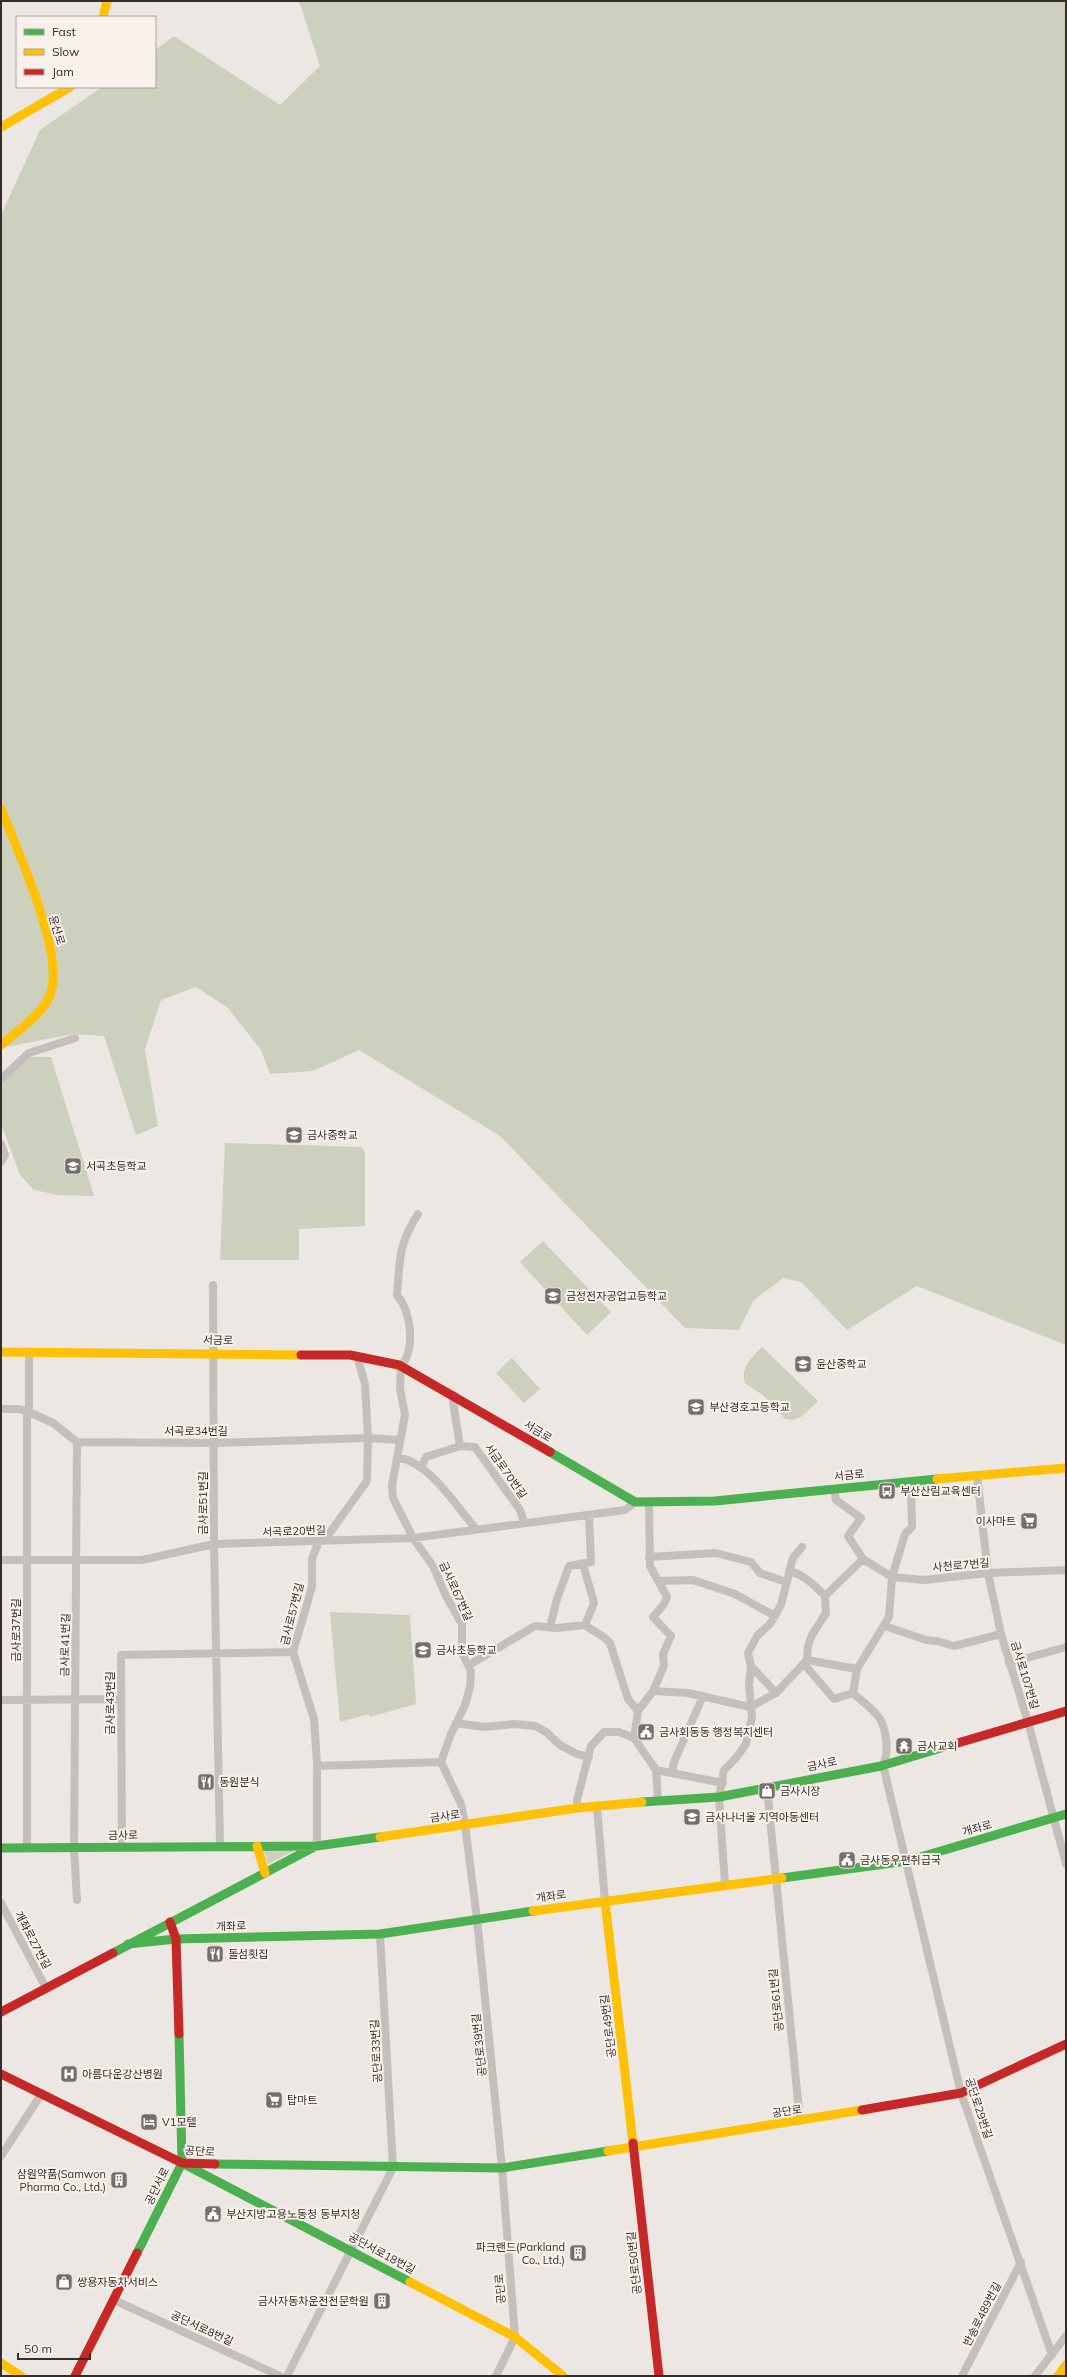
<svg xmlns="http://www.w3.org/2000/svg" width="1067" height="2377" viewBox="0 0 1067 2377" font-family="Mulish,'Noto Sans KR',sans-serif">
<rect width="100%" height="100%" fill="#ece7e2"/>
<path fill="#ced0be" d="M299,1H1066V1345L917,1286L847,1330L801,1282L783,1278L753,1301L739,1330L685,1328L500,1136L359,1050L313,1071L270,1074L261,1050L228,1008L196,987L161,1000L145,1049L158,1126L136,1135L104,1036L73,1034L1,1048V215L40,130L102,87H155V50L174,36L280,105L320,66Z
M31,1057H51L94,1196L58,1195L34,1190L20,1175L1,1124V1084Z
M225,1143L362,1147L365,1154V1226L299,1229V1260H220Z
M543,1241L611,1312L587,1335L520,1262Z
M762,1347L818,1401L801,1417L793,1420L785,1419L764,1396L745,1383C740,1367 751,1359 762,1347Z
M512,1358L540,1389L524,1403L496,1373Z
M330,1612L410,1615L416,1704L370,1717L369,1714L340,1722Z
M298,1849L268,1864L264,1851Z"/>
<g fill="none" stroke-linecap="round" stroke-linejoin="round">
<path stroke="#c5bfbb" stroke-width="8" d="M1,1079L29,1053L75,1038
M1,1144L5,1155L1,1162
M418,1214C398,1245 400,1260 397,1295C411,1311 416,1349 401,1366L400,1388L405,1415L392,1485L393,1498L413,1538L433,1566L446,1596L462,1624V1653L471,1671L470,1687L465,1705L451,1734L441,1762L461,1804L465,1825L477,1919L502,2168L515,2337L496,2376
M213,1285L214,1544L220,1846
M454,1395L453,1402L460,1446
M1,1409H18L29,1412L53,1423L77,1442L215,1443L368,1438L400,1440
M27,1411V1848
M29,1412V1352
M397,1457C431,1463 454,1504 476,1529
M422,1466L426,1457L460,1446L475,1447L520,1510L524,1523
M977,1476L988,1573L1001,1634L1028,1722L1066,1864
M911,1481L912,1527L905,1534L892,1577L889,1617L857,1669L853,1693C861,1701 875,1710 880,1719C887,1732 889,1752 883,1765L961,2093L1052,2355
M834,1489L836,1500L861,1518L848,1536L863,1559L892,1577L924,1580L988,1573L1066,1570
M649,1504L650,1566L667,1597L664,1604L653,1617L671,1636L663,1654L664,1666L653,1691
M649,1557L716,1553L751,1562L760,1573L786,1582
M1,1560H142L214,1544L413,1538L625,1510L635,1502
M583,1564L594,1603L585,1625
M658,1581L693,1580L735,1594L775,1616
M825,1596L863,1559
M585,1625C594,1632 603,1635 610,1643L628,1699L638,1711L653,1691L688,1693L750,1707L776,1693L807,1660L808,1646L812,1635L826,1613L825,1596C814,1585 805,1575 789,1571
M885,1626L926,1640L937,1641L954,1646L1001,1634
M550,1627L557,1599L569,1566L591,1562L589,1515
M807,1660L857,1669
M1009,1663L1066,1647
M804,1664L834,1699L853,1693
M469,1665L535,1626L557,1628L585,1625
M751,1666L776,1693
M1,1700L121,1699
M638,1711L634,1738L656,1770L658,1800
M456,1723L484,1727L514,1724L535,1726L546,1732L560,1745L577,1754L589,1757
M317,1766L441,1762
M656,1770L723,1783
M672,1772L674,1762L703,1696
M767,1788L800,2121
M597,1807L605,1901
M577,1808V1800L591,1746L604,1732H619L634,1738
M317,1846V1764L314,1719L293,1652L312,1587V1559L319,1541L329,1534L367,1481L368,1438L365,1384L357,1356
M122,1847L121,1655L293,1652
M725,1884L719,1797L724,1770L736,1758L746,1744L752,1717L749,1684L751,1666L748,1653L757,1636L770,1624L781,1605L793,1558L802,1547
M77,1900L74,1848L77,1442
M1,1903L46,1988
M1,2156L42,2093
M114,2300L280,2376
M287,2376L393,2168L380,1934
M962,2376L1021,2262
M1035,2376L1066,2336"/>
<path stroke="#4caf50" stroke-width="9" d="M550,1452L635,1502L715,1501L937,1479
M642,1802L719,1797L881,1766L951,1745
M1,1848L317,1846L380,1837
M782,1878L907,1861L1066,1814
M128,1944L176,1939L380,1934L533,1911
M113,1953L314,1847
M184,2164L410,2282
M215,2164L502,2168L608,2151
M137,2253L182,2163L179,2034"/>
<path stroke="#ffc107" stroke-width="9" d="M103,17L107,1
M1,127L70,87
M1,809C17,849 64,952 51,992C44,1014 17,1031 1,1045
M1,1352L301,1355
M937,1479L1066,1468
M380,1837L577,1808L642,1802
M257,1846L265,1873
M605,1901L633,2143
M533,1911L782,1878
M608,2151L862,2110
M410,2282L515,2337L563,2376
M1,2363L21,2376
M1058,2376L1066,2365"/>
<path stroke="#c62828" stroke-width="9" d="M301,1355H350L399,1365L550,1452
M951,1745L1066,1711
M170,1922L176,1939L179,2034
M1,2012L113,1953
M1,2074L182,2163L215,2164
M862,2110L961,2093L1066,2044
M633,2143L659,2376
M75,2376L137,2253"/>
</g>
<defs>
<symbol id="school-square" viewBox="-11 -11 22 22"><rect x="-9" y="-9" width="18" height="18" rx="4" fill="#756e6a" stroke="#f8f1eb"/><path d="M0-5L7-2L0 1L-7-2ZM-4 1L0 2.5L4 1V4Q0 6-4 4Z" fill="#fff"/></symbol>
<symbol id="bus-square" viewBox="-11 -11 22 22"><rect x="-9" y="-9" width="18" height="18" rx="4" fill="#756e6a" stroke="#f8f1eb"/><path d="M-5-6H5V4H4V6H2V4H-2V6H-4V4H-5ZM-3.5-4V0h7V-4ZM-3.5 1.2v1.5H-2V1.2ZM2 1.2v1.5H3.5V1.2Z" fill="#fff"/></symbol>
<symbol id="supermarket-square" viewBox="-11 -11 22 22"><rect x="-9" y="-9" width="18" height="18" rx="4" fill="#756e6a" stroke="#f8f1eb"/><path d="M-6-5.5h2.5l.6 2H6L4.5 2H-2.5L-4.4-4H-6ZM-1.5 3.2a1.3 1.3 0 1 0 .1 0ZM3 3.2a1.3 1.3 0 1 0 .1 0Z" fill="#fff"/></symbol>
<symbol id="civic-square" viewBox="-11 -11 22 22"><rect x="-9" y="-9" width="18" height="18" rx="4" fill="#756e6a" stroke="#f8f1eb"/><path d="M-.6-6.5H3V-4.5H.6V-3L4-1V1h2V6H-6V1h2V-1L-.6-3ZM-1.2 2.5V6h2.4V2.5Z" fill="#fff"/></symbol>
<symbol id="temple-square" viewBox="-11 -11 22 22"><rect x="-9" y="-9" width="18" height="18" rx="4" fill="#756e6a" stroke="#f8f1eb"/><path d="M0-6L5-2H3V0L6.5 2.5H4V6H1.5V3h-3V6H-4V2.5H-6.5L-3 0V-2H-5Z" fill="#fff"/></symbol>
<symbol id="restaurant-square" viewBox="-11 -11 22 22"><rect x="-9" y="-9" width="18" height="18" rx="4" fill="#756e6a" stroke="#f8f1eb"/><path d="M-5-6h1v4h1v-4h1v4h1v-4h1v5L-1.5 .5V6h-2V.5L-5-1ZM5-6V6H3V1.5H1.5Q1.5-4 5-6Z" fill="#fff"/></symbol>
<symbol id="shop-square" viewBox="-11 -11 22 22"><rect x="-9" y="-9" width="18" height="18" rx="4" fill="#756e6a" stroke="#f8f1eb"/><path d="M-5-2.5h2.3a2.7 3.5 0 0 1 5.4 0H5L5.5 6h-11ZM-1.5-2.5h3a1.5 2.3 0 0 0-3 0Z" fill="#fff"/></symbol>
<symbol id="hospital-square" viewBox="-11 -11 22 22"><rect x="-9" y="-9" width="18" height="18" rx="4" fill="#756e6a" stroke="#f8f1eb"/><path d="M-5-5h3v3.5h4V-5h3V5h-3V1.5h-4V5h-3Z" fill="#fff"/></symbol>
<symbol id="hotel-square" viewBox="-11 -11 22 22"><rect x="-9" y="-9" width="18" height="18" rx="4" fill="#756e6a" stroke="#f8f1eb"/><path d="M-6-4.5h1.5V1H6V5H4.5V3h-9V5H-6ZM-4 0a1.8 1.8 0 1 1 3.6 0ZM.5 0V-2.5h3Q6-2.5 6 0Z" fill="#fff"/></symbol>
<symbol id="building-square" viewBox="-11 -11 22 22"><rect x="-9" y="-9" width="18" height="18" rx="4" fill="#756e6a" stroke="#f8f1eb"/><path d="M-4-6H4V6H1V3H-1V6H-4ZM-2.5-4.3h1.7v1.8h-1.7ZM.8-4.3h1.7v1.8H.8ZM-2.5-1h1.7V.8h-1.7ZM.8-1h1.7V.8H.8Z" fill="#fff"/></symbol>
</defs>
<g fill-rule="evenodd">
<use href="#school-square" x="284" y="1125" width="20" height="20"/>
<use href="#school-square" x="63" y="1156" width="20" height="20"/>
<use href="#school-square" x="543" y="1286" width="20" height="20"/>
<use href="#school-square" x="793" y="1354" width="20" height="20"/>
<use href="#school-square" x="686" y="1397" width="20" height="20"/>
<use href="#bus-square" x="877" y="1481" width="20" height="20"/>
<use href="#supermarket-square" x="1019" y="1511" width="20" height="20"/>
<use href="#school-square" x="413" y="1640" width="20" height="20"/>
<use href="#civic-square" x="636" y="1722" width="20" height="20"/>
<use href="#temple-square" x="894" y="1736" width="20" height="20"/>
<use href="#restaurant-square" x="196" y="1772" width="20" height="20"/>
<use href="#shop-square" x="757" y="1781" width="20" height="20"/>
<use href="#school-square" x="682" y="1807" width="20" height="20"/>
<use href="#civic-square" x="837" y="1850" width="20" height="20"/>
<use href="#restaurant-square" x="205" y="1944" width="20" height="20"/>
<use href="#hospital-square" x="59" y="2064" width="20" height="20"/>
<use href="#supermarket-square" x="264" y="2090" width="20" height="20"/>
<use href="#hotel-square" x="139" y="2112" width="20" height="20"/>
<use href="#building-square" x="109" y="2170" width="20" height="20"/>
<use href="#civic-square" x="203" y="2204" width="20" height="20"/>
<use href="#building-square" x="568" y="2243" width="20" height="20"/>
<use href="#shop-square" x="54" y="2272" width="20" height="20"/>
<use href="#building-square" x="372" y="2291" width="20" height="20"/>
</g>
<g text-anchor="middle" stroke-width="4" stroke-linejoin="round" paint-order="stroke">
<g font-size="11" fill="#352d2a" stroke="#f8f1eb">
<text transform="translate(57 930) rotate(73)" y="4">윤산로</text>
<text transform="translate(218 1340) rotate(1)" y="4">서금로</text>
<text x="196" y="1435">서곡로34번길</text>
<text transform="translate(538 1431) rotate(31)" y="4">서금로</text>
<text transform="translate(506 1471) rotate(55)" y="4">서금로70번길</text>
<text transform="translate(849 1475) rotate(-6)" y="4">서금로</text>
<text transform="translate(203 1503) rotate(-90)" y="4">금사로51번길</text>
<text transform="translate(294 1531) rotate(-2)" y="4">서곡로20번길</text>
<text transform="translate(961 1565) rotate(-5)" y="4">사천로7번길</text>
<text transform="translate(456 1591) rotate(65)" y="4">금사로67번길</text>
<text transform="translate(292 1614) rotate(-76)" y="4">금사로57번길</text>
<text transform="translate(16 1630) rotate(-90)" y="4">금사로37번길</text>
<text transform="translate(65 1645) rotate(-89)" y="4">금사로41번길</text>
<text transform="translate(1025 1675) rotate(73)" y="4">금사로107번길</text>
<text transform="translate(110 1703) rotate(-90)" y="4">금사로43번길</text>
<text transform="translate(822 1764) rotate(-12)" y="4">금사로</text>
<text transform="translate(445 1816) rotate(-8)" y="4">금사로</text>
<text transform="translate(977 1828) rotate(-16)" y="4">개좌로</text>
<text transform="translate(123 1835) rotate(-1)" y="4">금사로</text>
<text transform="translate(551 1896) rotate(-8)" y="4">개좌로</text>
<text transform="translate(231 1926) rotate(-2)" y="4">개좌로</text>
<text transform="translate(33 1940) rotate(62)" y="4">개좌로27번길</text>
<text transform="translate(776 2000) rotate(-96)" y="4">공단로61번길</text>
<text transform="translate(608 2026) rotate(-97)" y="4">공단로49번길</text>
<text transform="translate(479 2045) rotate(-96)" y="4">공단로39번길</text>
<text transform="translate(376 2051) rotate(-93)" y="4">공단로33번길</text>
<text transform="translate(979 2108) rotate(72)" y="4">공단로29번길</text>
<text transform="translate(787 2111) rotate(-9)" y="4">공단로</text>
<text transform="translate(200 2151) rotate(4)" y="4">공단로</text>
<text transform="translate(157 2186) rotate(-64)" y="4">공단서로</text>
<text transform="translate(382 2253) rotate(28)" y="4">공단서로18번길</text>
<text transform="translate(634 2263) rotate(-96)" y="4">공단로50번길</text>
<text transform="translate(500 2289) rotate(-95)" y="4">공단로</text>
<text transform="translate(982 2314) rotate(-63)" y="4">반송로489번길</text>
<text transform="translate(202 2328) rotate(25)" y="4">공단서로8번길</text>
</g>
<g font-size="11" fill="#352d2a" stroke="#f8f1eb" text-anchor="start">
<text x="307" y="1139">금사중학교</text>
<text x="86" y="1170">서곡초등학교</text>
<text x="566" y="1300">금정전자공업고등학교</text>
<text x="816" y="1368">윤산중학교</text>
<text x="709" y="1411">부산경호고등학교</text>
<text x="900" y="1495">부산산림교육센터</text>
<text x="1016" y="1525" text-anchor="end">이사마트</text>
<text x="436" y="1654">금사초등학교</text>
<text x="659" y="1736">금사회동동 행정복지센터</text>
<text x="917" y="1750">금사교회</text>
<text x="219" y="1786">동원분식</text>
<text x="780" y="1795">금사시장</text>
<text x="705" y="1821">금사나너울 지역아동센터</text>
<text x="860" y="1864">금사동우편취급국</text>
<text x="228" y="1958">돌섬횟집</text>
<text x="82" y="2078">아름다운강산병원</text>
<text x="287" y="2104">탑마트</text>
<text x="162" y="2126">V1모텔</text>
<text x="106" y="2178" text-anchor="end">삼원약품(Samwon<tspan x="106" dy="13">Pharma Co., Ltd.)</tspan></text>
<text x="226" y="2218">부산지방고용노동청 동부지청</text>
<text x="565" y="2251" text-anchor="end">파크랜드(Parkland<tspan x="565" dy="13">Co., Ltd.)</tspan></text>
<text x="77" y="2286">쌍용자동차서비스</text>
<text x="369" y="2305" text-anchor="end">금사자동차운전전문학원</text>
</g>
</g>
<rect width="1067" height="2377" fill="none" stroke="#352d2a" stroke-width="4"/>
<rect x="16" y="16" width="140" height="72" fill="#f8f1eb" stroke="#aaa39e"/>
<rect x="24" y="29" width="20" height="6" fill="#4caf50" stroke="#aaa39e"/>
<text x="52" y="36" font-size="12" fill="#352d2a">Fast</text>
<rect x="24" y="49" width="20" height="6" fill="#ffc107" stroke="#aaa39e"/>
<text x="52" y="56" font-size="12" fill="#352d2a">Slow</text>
<rect x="24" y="69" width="20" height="6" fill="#c62828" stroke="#aaa39e"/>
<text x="52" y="76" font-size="12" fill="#352d2a">Jam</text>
<path d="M18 2353v6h72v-6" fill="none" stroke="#352d2a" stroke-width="2"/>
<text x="24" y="2353" font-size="12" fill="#352d2a" stroke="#f8f1eb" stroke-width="3" paint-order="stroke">50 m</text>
</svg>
